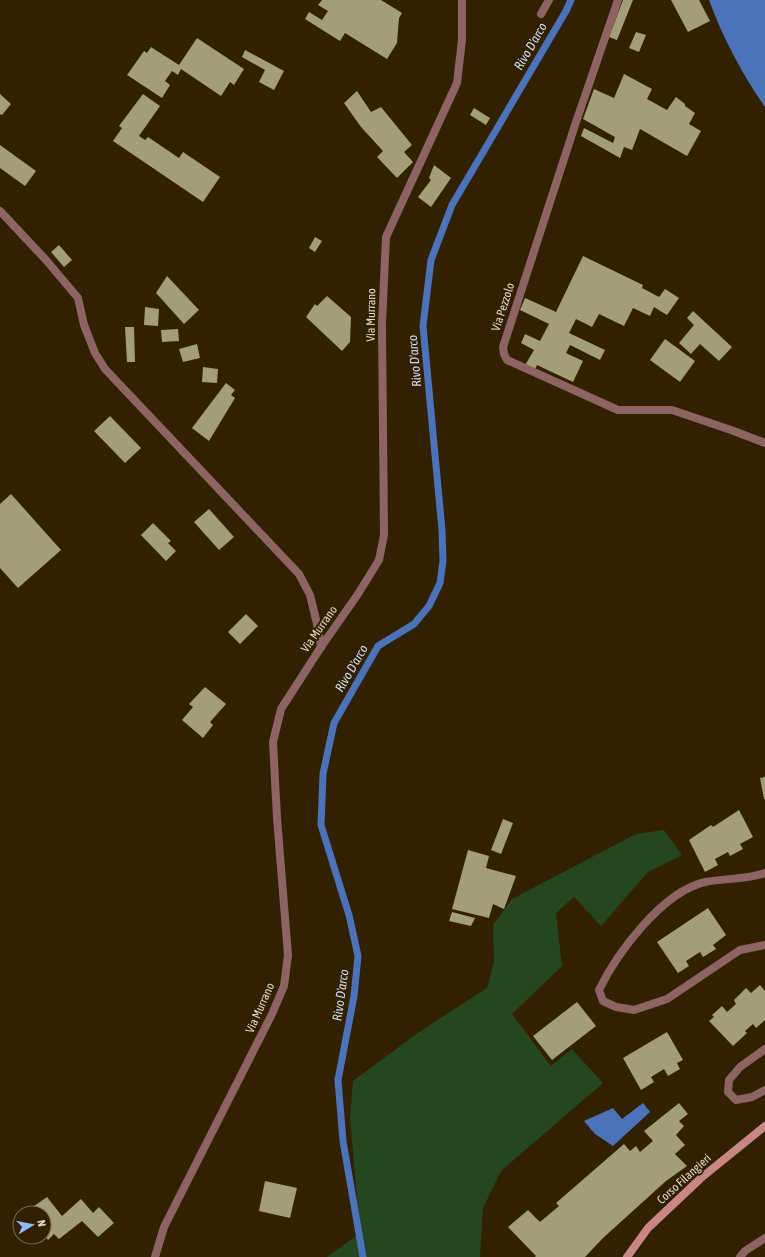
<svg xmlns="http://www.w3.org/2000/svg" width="765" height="1257" viewBox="0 0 765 1257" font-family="'Asap Condensed',sans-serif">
<rect width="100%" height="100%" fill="#312101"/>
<path fill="#254621" d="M664,830L682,855L648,872L601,926L574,897L556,913L562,966L512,1014L551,1066L572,1049L603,1083L501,1171L483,1208L480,1257H327L360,1233L350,1118L353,1081L419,1032L487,988L494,962L493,925L512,899L636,834Z"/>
<path fill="#4c72ba" d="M709,0H765V107C742,74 723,38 709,0Z
M643,1103L650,1112L613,1146L595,1134L584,1121L613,1108L622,1119Z"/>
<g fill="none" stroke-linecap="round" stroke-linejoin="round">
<path stroke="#4c72ba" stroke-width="7" d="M363,1257L343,1141L338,1080L354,996L358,956L349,915L321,825L323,774L334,723L378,646L414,624L429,606L440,583L443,561L442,530L423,326L431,260L452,205L566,11L571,0"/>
</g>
<path fill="#a29e78" d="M322,0H381L402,13L399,18L397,43L387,59L345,33L340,41L305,19L309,12L322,20L328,11L318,5Z
M623,0H633L617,40L609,37Z
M671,0H699L710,21L688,32Z
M636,32L646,35L639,52L629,48Z
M197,38L244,69L234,85L230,82L221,96L181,69L178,75L172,71L165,81L170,85L162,98L127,75L144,51L147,53L151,47L179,65Z
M245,50L284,71L274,90L259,82L265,70L242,57Z
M624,74L652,89L647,99L667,110L676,97L685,104V106L695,113L689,124L701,131L687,156L640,129L632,150L624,147L620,158L581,136L584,128L613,143L615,137L583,119L594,89L614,98Z
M357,91L371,112L381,107L412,145L404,152L413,162L397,178L377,157L383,151L361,127L344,103Z
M0,94L11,104L2,115L0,114Z
M143,94L160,106L139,136L145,140L148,137L179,158L183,152L220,177L203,202L113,141L122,128L119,126Z
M474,108L490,118L486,125L470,115Z
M0,145L36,171L25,186L0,168Z
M434,165L451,178L431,207L418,197L431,180L429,178Z
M315,237L322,241L315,252L309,248Z
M59,245L72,260L64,267L51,252Z
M583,256L643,285L642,288L659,297L665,289L679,298L667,315L654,307L650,316L633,308L624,326L599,314L592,327L576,319L569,333L605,350L600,360L570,345L566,353L583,361L573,382L537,365L534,371L524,367L534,350L521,343L525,334L540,341L549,324L520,310L525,298L556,312Z
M167,276L199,310L184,324L156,293Z
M327,296L351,317L350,342L342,351L306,317L315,304L317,306Z
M145,307L159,309L158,326L144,325Z
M693,311L732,347L719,361L700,344L691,354L679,343L694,325L687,318Z
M125,327H134L135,362H127Z
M178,329L179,341L162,342L161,330Z
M665,339L695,361L680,382L650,360Z
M197,344L200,358L183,362L179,349Z
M203,367L218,369L217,383L202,382Z
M226,383L235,390L231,395L235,398L209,441L192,428Z
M110,416L141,448L125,463L94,431Z
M11,494L61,550L18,588L0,568V504Z
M209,509L234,537L219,550L194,522Z
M153,523L171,541L168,543L176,551L166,561L141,535Z
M246,614L258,626L240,644L228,632Z
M205,687L226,704L210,722L213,725L203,738L182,720L193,707L189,704Z
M765,777V799H764L760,778Z
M739,810L753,837L740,844L743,849L730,856L728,852L715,859L718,865L705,872L689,840L711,825L713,827Z
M503,819L513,823L501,854L491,850Z
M468,850L489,856L486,868L516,876L504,909L493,904L489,918L452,909Z
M708,908L726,935L713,945L716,949L703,957L700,952L686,961L689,966L678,973L657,942Z
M452,912L475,918L471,926L449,921Z
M760,985L765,991V1020L756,1028L753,1024L745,1031L747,1033L733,1046L709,1021L714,1017L712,1015L722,1006L727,1012L736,1004L734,1000L746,988L751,993Z
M577,1002L596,1026L552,1060L533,1036Z
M667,1032L683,1060L677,1063L680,1069L668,1076L664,1069L651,1077L654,1082L641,1090L623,1058Z
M679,1103L688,1114L679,1121L684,1126L676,1135L685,1145L675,1154L687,1166L666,1181L603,1238L585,1257H535L536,1256L508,1227L528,1210L540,1222L559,1206L556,1203L624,1144L630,1151L636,1146L640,1152L653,1141L644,1131Z
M265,1181L297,1188L290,1218L259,1211Z
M47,1197L62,1216L81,1199L93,1213L99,1207L114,1223L98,1237L82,1221L59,1239L54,1234L48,1240L44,1235V1213H24Z"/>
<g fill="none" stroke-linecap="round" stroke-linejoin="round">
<path stroke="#8d6462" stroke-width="8" d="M618,0L576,122L503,347L504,354L507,360L618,410H672L731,430L765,443
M541,14L549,0
M0,211L46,260L78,298L84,325L95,353L105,369L299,574L310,595L317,624L321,647"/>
<path stroke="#8d6462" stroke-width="8" d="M765,873C746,880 725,878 705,882C662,892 617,953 599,990L603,1001L616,1007L634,1010L667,999L740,950L765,945
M765,1049L740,1067L729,1080L728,1092L736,1100L752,1097L765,1090
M155,1257L164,1227L272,1014L284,986L288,955L277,818L273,742L281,709L321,647L358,594L379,560L384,535L382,324L386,237L457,83L462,40V0
M740,1257L745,1251L765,1238"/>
<path stroke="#c88784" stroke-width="8" d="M627,1257L648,1228L701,1178L765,1126"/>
</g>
<g text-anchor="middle" stroke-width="4" stroke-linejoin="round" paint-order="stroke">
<g font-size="12" fill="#e0d6c4" stroke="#312101">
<text transform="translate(503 307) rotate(-72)" y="4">Via Pezzolo</text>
<text transform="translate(371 315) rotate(-89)" y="4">Via Murrano</text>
<text transform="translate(319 629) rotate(-55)" y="4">Via Murrano</text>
<text transform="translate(260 1008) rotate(-66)" y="4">Via Murrano</text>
<text transform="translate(684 1179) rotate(-42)" y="4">Corso Filangieri</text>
</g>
<g font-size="13" font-style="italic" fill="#cfdaee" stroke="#312101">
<text transform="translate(530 46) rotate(-60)" y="5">Rivo D'arco</text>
<text transform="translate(414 361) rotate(-95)" y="5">Rivo D'arco</text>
<text transform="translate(351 668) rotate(-60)" y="5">Rivo D'arco</text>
<text transform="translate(340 995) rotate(-82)" y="5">Rivo D'arco</text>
</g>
</g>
<g transform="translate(32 1225) rotate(80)"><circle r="19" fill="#312101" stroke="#77694f"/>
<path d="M0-3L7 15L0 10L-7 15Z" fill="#91b8fd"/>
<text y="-6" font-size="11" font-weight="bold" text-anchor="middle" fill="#e0d6c4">N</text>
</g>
</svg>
